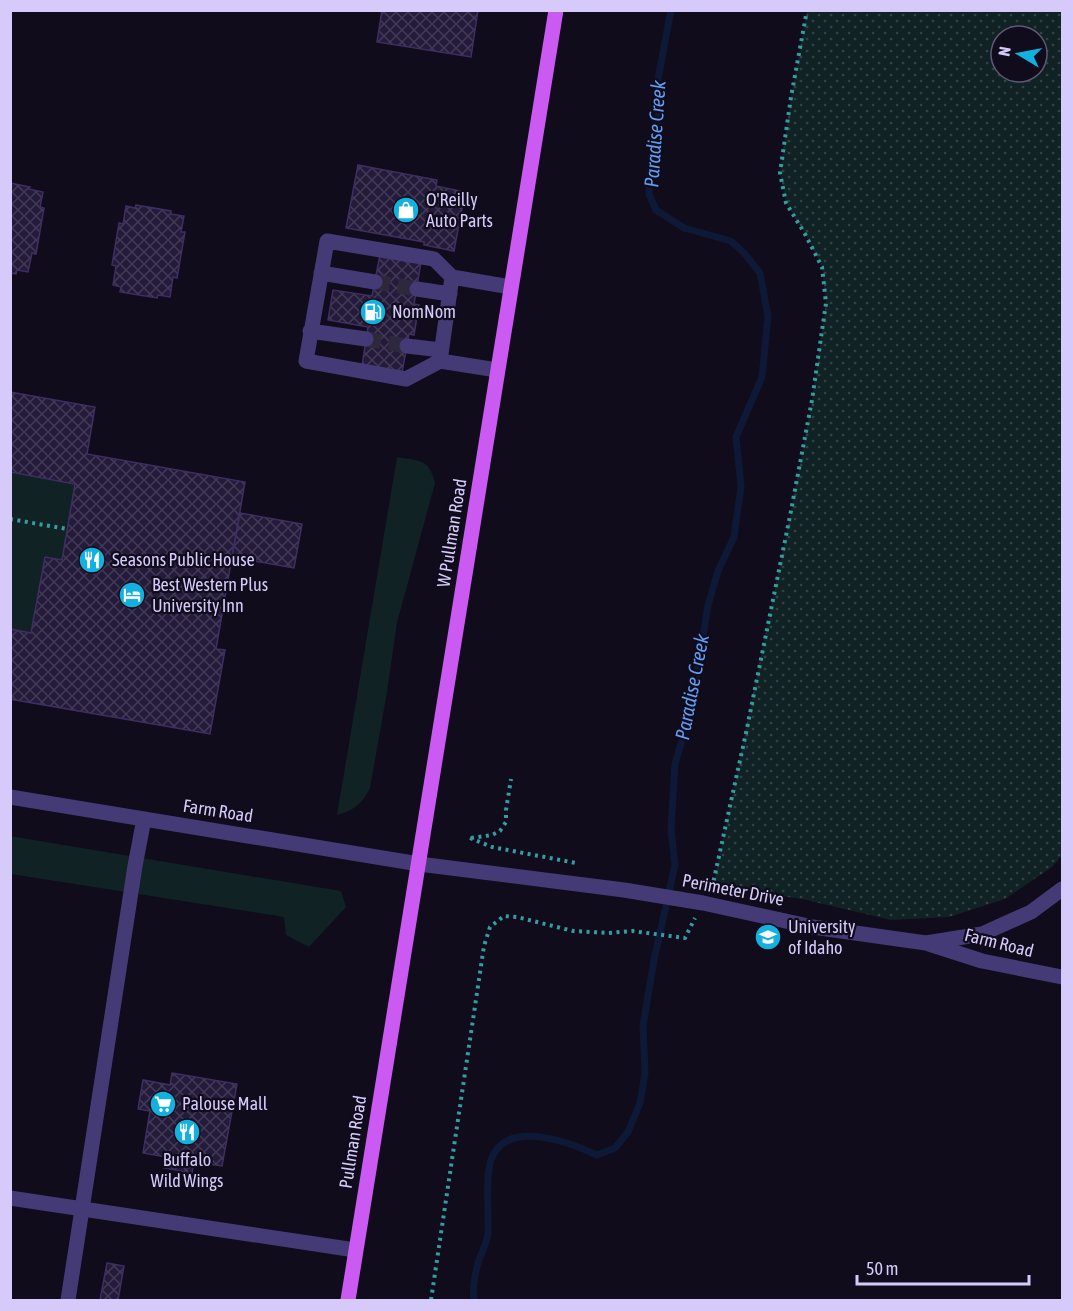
<svg xmlns="http://www.w3.org/2000/svg" width="1073" height="1311" viewBox="0 0 1073 1311" font-family="'Asap Condensed',sans-serif">
<defs>
<pattern id="park-dots" width="8" height="8" patternUnits="userSpaceOnUse" patternTransform="scale(1.5)"><rect width="8" height="8" fill="#102224"/><path d="M2 2h.1M6 6h.1" fill="none" stroke="#324145" stroke-width="1.8" stroke-linecap="round"/></pattern>
<pattern id="building-cross-hatch" width="8" height="8" patternUnits="userSpaceOnUse" patternTransform="scale(1.5)"><rect width="8" height="8" fill="#241a3a"/><path d="M0 0l8 8M0 8l8-8" fill="none" stroke="#433a57"/></pattern>
</defs>
<rect width="100%" height="100%" fill="#100c1b"/>
<path fill="#102224" d="M397,457C419,461 429,458 435,483L397,623L386,698L370,788C363,803 353,811 337,815Z
M10,472L75,484L62,560L45,557L31,633L11,629Z
M10,836L341,891L346,907L309,947L286,935L284,917L11,874Z"/>
<path fill="url(#park-dots)" fill-rule="evenodd" d="M807,11H1062V855L1052,867L1005,899L949,917L891,920L802,899L713,887L790,516L812,400L826,303L822,267L805,234L786,203L780,173L791,97ZM1001,36H1037V72H1001Z"/>
<g fill="none" stroke-linecap="round" stroke-linejoin="round">
<path stroke="#0e1938" stroke-width="7" d="M474,1300C472,1287 475,1273 479,1260C482,1251 487,1243 488,1234C489,1215 485,1177 491,1160C506,1118 569,1142 597,1155L615,1148L628,1132L640,1103L645,1073L643,1026L654,960L675,865L671,829L675,764L691,709L708,605L718,571L734,537L741,486L736,437L762,377L768,316L760,273L745,254L731,241L684,228L656,210L649,194L650,169L659,113L658,79L671,10"/>
</g>
<path fill="url(#building-cross-hatch)" stroke="#3f2e64" stroke-width="1.5" d="M382,10H478L471,57L377,42Z
M358,165L437,180L436,186L465,192L454,251L424,245V242L346,228Z
M10,183L30,187L29,189L43,192L40,207L44,208L36,254L32,253L28,272L17,270L16,274L10,273Z
M136,205L171,211V214L184,216L181,232H185L177,278L173,277L170,297L158,295L157,298L120,292L121,287L113,285L116,266L112,265L119,223L123,224L126,206L135,208Z
M380,255L421,262L414,304L419,305L414,335L409,334L402,373L362,366L368,327L328,320L333,290L372,296Z
M10,392L95,407L87,454L245,482L216,649L225,650L210,734L10,699V629L31,633L45,557L62,560L75,484L10,472Z
M240,513L302,524L294,568L232,557Z
M172,1073L237,1084L222,1166L194,1162L192,1173L164,1168L166,1157L143,1153L150,1111L138,1109L143,1080L170,1085Z
M107,1263L124,1266L118,1300H100Z"/>
<g fill="none" stroke-linecap="round" stroke-linejoin="round">
<path stroke="#2e283d" stroke-width="15" stroke-dasharray="15 8" stroke-linecap="butt" d="M375,282L417,289
M366,339L407,346"/>
<path stroke="#369ca3" stroke-width="4" stroke-dasharray="3 4.5" stroke-linecap="butt" d="M10,519L67,529
M470,838L492,847L576,863
M471,838L492,835L500,831L506,822V810L511,779
M712,888L746,733L790,516L812,400L826,303L822,267L805,234L786,203L780,173L791,97L807,10
M431,1300L484,946L490,927L504,916L517,917L573,931L609,933L632,931L685,938L695,918"/>
<path stroke="#443b76" stroke-width="15" d="M321,273L375,282
M417,289L450,294
M310,331L366,339
M407,346L441,350
M440,361L406,379L306,361L327,241L434,259L452,277
M497,370L440,361L452,277L511,287
M10,797L419,864L624,890L703,903L813,927L926,943L982,934L1031,912L1062,889
M929,944L982,961L1062,977
M10,1198L355,1250
M68,1300L135,866L144,819"/>
<path stroke="#cb5af2" stroke-width="15" d="M348,1300L556,10"/>
</g>
<defs>
<symbol id="shop-disc" viewBox="-11 -11 22 22"><circle r="9.5" fill="#12b1df" stroke="#100c1b"/><path d="M-5-2.5h2.3a2.7 3.5 0 0 1 5.4 0H5L5.5 6h-11ZM-1.5-2.5h3a1.5 2.3 0 0 0-3 0Z" fill="#fff"/></symbol>
<symbol id="fuel-disc" viewBox="-11 -11 22 22"><circle r="9.5" fill="#12b1df" stroke="#100c1b"/><path d="M-5.5-6h7V0h2V4h1.3V-2.5L3-4.5l.8-.8L6-3V5H2.5V1h-1V6h-7ZM-4.2-4.7v3.2H.2V-4.7Z" fill="#fff"/></symbol>
<symbol id="restaurant-disc" viewBox="-11 -11 22 22"><circle r="9.5" fill="#12b1df" stroke="#100c1b"/><path d="M-5-6h1v4h1v-4h1v4h1v-4h1v5L-1.5 .5V6h-2V.5L-5-1ZM5-6V6H3V1.5H1.5Q1.5-4 5-6Z" fill="#fff"/></symbol>
<symbol id="hotel-disc" viewBox="-11 -11 22 22"><circle r="9.5" fill="#12b1df" stroke="#100c1b"/><path d="M-6-4.5h1.5V1H6V5H4.5V3h-9V5H-6ZM-4 0a1.8 1.8 0 1 1 3.6 0ZM.5 0V-2.5h3Q6-2.5 6 0Z" fill="#fff"/></symbol>
<symbol id="university-disc" viewBox="-11 -11 22 22"><circle r="9.5" fill="#12b1df" stroke="#100c1b"/><path d="M0-5L7-2L0 1L-7-2ZM-4 1L0 2.5L4 1V4Q0 6-4 4Z" fill="#fff"/></symbol>
<symbol id="supermarket-disc" viewBox="-11 -11 22 22"><circle r="9.5" fill="#12b1df" stroke="#100c1b"/><path d="M-6-5.5h2.5l.6 2H6L4.5 2H-2.5L-4.4-4H-6ZM-1.5 3.2a1.3 1.3 0 1 0 .1 0ZM3 3.2a1.3 1.3 0 1 0 .1 0Z" fill="#fff"/></symbol>
</defs>
<g fill-rule="evenodd">
<use href="#shop-disc" x="391" y="195" width="30" height="30"/>
<use href="#fuel-disc" x="358" y="297" width="30" height="30"/>
<use href="#restaurant-disc" x="77" y="545" width="30" height="30"/>
<use href="#hotel-disc" x="117" y="580" width="30" height="30"/>
<use href="#university-disc" x="753" y="922" width="30" height="30"/>
<use href="#supermarket-disc" x="148" y="1089" width="30" height="30"/>
<use href="#restaurant-disc" x="172" y="1117" width="30" height="30"/>
</g>
<g text-anchor="middle" stroke-width="4.5" stroke-linejoin="round" paint-order="stroke">
<g font-size="18" fill="#d6cafb" stroke="#100c1b" text-anchor="start">
<text x="426" y="206">O'Reilly<tspan x="426" dy="21">Auto Parts</tspan></text>
<text x="392" y="318">NomNom</text>
<text x="112" y="566">Seasons Public House</text>
<text x="152" y="591">Best Western Plus<tspan x="152" dy="21">University Inn</tspan></text>
<text x="788" y="933">University<tspan x="788" dy="21">of Idaho</tspan></text>
<text x="182" y="1110">Palouse Mall</text>
<text x="187" y="1166" text-anchor="middle">Buffalo<tspan x="187" dy="21">Wild Wings</tspan></text>
</g>
<g font-size="18" fill="#d6cafb" stroke="#100c1b">
<text transform="translate(452 533) rotate(-81)" y="6">W Pullman Road</text>
<text transform="translate(218 811) rotate(9)" y="6">Farm Road</text>
<text transform="translate(733 890) rotate(11)" y="6">Perimeter Drive</text>
<text transform="translate(999 943) rotate(14)" y="6">Farm Road</text>
<text transform="translate(353 1142) rotate(-81)" y="6">Pullman Road</text>
</g>
<g font-size="20" font-style="italic" fill="#619df2" stroke="#100c1b">
<text transform="translate(655 134) rotate(-86)" y="7">Paradise Creek</text>
<text transform="translate(692 687) rotate(-79)" y="7">Paradise Creek</text>
</g>
</g>
<rect width="1073" height="1311" fill="none" stroke="#d6cafb" stroke-width="24"/>
<g transform="translate(1019 54) rotate(280)"><circle r="28" fill="#100c1b" stroke="#5f5875" stroke-width="1.5"/>
<path d="M0-4.5L10 22L0 15L-10 22Z" fill="#12b1df"/>
<text y="-9" font-size="16" font-weight="bold" text-anchor="middle" fill="#d6cafb">N</text>
</g>
<path d="M857 1275v9h172v-9" fill="none" stroke="#d6cafb" stroke-width="3"/>
<text x="866" y="1275" font-size="18" fill="#d6cafb" stroke="#100c1b" stroke-width="4.5" paint-order="stroke">50 m</text>
</svg>
